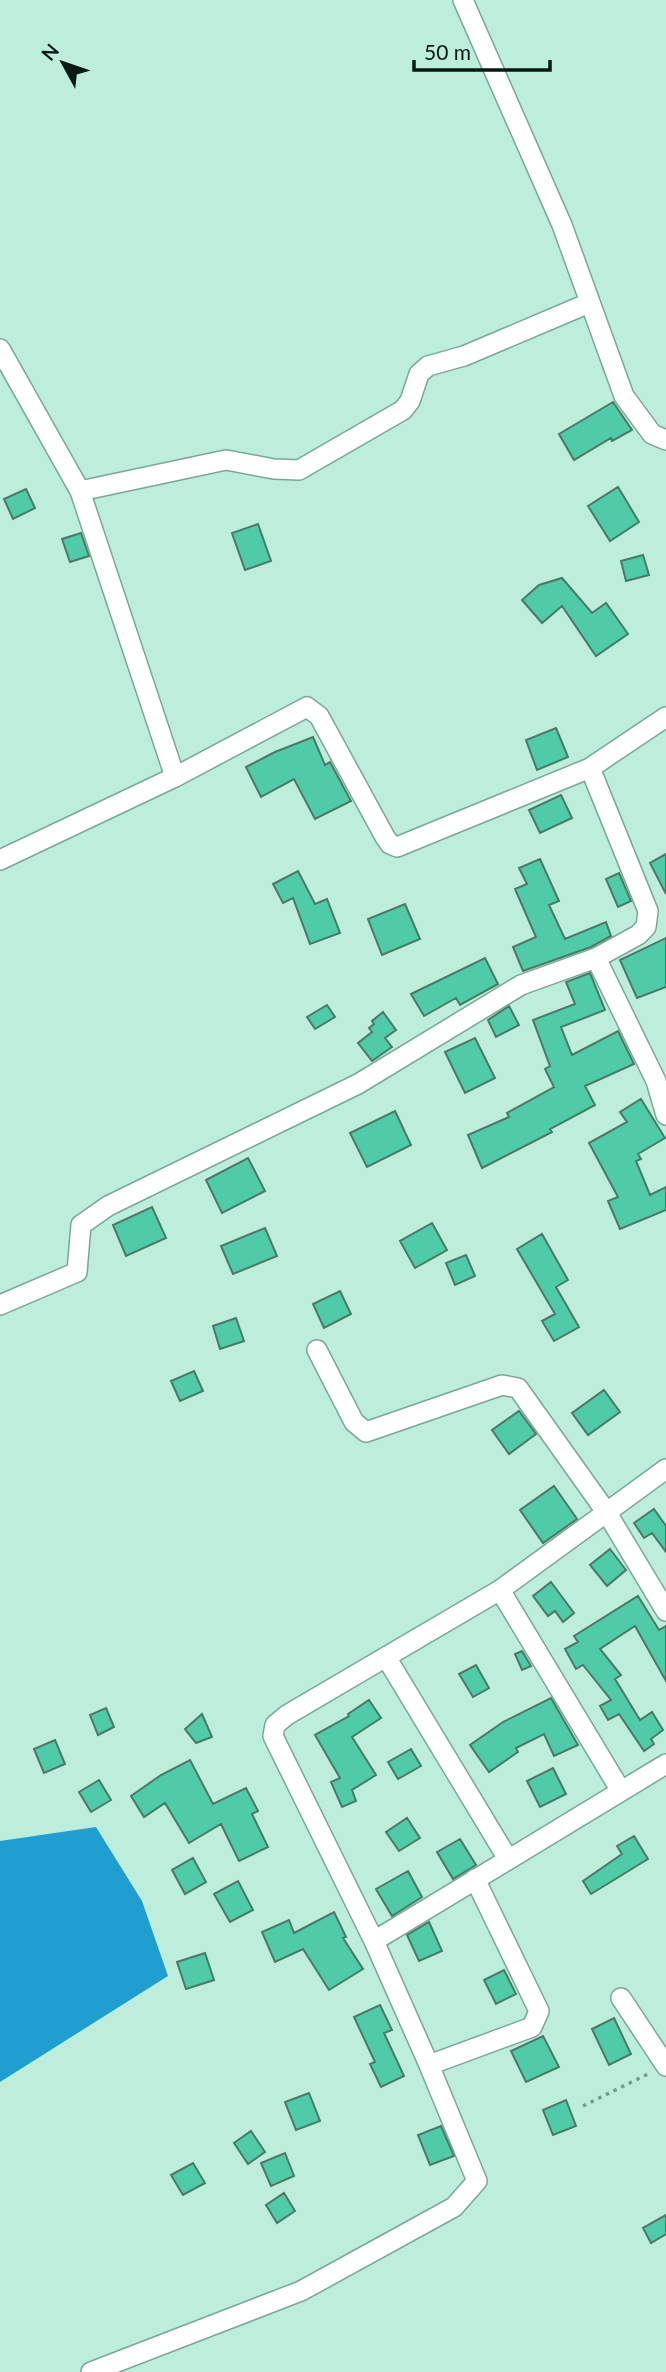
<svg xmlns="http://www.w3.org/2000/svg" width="666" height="2372" viewBox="0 0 666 2372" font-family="Lato,sans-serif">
<rect width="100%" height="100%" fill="#bdeedb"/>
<path fill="#209ecf" d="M96,1827L142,1901L168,1976L0,2082V1841Z"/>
<path fill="#4fcca7" stroke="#4b7868" stroke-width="2" d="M613,402L632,430L612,441L611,438L574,460L559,434Z
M618,487L639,522L610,541L588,506Z
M26,489L35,508L13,519L4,499Z
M258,524L271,561L245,570L232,533Z
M81,533L89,556L70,562L62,539Z
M643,555L649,575L626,581L621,561Z
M562,578L592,613L606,603L628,634L596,656L562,606L542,623L522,600L539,585Z
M556,728L568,757L537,770L526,740Z
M313,737L325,765L330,762L351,801L315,819L294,779L261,797L246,767L275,752Z
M561,795L572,818L540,833L529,810Z
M666,854V894L650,863Z
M540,859L559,901L549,905L565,939L606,922L611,936L591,947L523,971L513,947L536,937L515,889L527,884L519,868Z
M298,871L315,904L327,899L340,933L310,944L293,898L283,903L273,884Z
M619,873L631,901L618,907L606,879Z
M405,904L420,939L382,955L368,919Z
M666,938V987L637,998L620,960Z
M485,958L498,984L460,1005L456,998L424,1016L411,994Z
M590,973L605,1010L561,1027L572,1055L618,1031L634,1064L585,1086L595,1105L550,1129L552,1132L482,1168L468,1135L509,1117L507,1113L554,1087L545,1069L550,1066L533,1020L575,1004L566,982Z
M327,1005L335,1017L315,1029L307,1017Z
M509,1006L519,1025L496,1037L488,1020Z
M383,1012L396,1030L385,1038L392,1047L372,1061L358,1043L372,1032L369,1028L374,1024L372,1021Z
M475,1038L495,1078L465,1093L445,1052Z
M641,1099L665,1138L638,1154L641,1159L636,1161L650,1195L666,1187V1210L620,1229L608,1201L618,1197L589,1143L627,1122L620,1112Z
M395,1111L411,1145L367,1167L350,1133Z
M248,1158L265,1191L222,1213L206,1180Z
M152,1207L166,1238L126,1256L113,1225Z
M432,1223L447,1250L415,1268L400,1241Z
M265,1228L277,1256L233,1274L221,1246Z
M542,1234L568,1280L556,1287L579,1327L554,1341L542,1321L555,1314L517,1249Z
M466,1255L475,1276L455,1285L446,1263Z
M340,1291L351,1314L324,1328L313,1304Z
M236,1318L244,1341L220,1349L213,1326Z
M194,1371L203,1391L180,1401L171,1381Z
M604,1390L620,1412L588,1435L572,1413Z
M519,1411L536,1434L509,1454L492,1430Z
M554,1486L577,1519L543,1543L520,1510Z
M654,1509L666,1526V1552L652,1533L644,1538L634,1523Z
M610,1549L626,1570L607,1586L590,1565Z
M551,1582L574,1613L563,1622L555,1611L548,1616L533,1596Z
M638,1596L659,1630L666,1626V1681L635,1626L600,1649L621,1675L615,1679L640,1720L652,1712L663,1730L651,1739L654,1744L644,1751L619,1714L608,1720L600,1706L611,1700L583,1665L576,1669L565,1649L578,1642L574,1636Z
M522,1651L531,1666L522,1670L515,1654Z
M476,1665L489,1688L473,1697L459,1674Z
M551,1698L578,1745L554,1756L544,1734L516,1748L518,1752L489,1772L470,1745L503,1722Z
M369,1700L381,1718L352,1737L376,1775L352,1790L356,1801L342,1807L331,1782L340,1778L315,1735L349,1716L348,1714Z
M106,1708L114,1727L98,1735L90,1715Z
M202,1714L212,1737L196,1743L185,1729Z
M55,1740L65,1764L44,1773L34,1749Z
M411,1749L421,1766L398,1779L388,1762Z
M190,1760L213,1804L246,1788L258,1811L252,1814L268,1847L239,1861L221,1824L189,1843L165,1803L144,1817L131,1796L161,1775Z
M553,1768L566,1794L540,1807L527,1781Z
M99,1780L111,1800L91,1812L79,1792Z
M407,1818L420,1838L399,1851L386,1832Z
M634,1836L648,1859L591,1894L583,1881L622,1854L617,1846Z
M460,1839L476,1865L453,1879L437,1852Z
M193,1858L206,1882L185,1894L172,1870Z
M408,1871L422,1897L392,1916L376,1889Z
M238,1881L253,1910L230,1922L214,1894Z
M334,1912L346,1937L343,1938L363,1969L329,1990L303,1949L275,1962L262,1932L289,1920L294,1933Z
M429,1922L442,1951L419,1961L407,1935Z
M205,1953L214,1980L186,1989L177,1962Z
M504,1970L516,1994L496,2004L484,1980Z
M380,2005L392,2030L384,2033L404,2076L381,2087L370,2064L375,2062L354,2017Z
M614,2018L631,2054L609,2065L592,2029Z
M543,2036L559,2067L526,2082L511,2051Z
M309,2093L320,2121L296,2130L285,2102Z
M566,2100L576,2126L553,2135L543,2110Z
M441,2126L454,2156L430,2165L418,2135Z
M251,2131L265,2152L248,2164L234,2143Z
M285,2153L294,2176L271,2186L261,2163Z
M193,2163L205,2183L183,2195L171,2175Z
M284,2193L295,2211L277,2223L266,2205Z
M666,2215V2234L651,2243L643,2228Z"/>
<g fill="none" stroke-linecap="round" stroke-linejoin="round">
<defs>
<path id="street" d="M463,0L562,225L624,396L652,434L666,440
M0,349L80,491L175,777
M80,491L226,460L274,469L299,470L403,410L410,401L419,374L428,366L464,356L589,303
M666,717L590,768L648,911L646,927L638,935L596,958L656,1081L666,1115
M0,860L175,777L307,707L319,716L385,837L390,844L397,847L590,768
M0,1305L77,1272L81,1225L108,1206L358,1084L521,985L596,958
M317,1350L354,1422L366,1432L502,1385L518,1388L607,1513L666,1611
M500,1590L621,1791
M386,1657L508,1859
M374,1941L666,1764
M621,1998L666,2066
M429,2065L532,2027L539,2011L475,1879
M91,2372L301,2291L454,2207L477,2181L429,2065L374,1941L273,1736L275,1725L287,1715L500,1590L666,1469"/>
</defs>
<use href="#street" stroke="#79a897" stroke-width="22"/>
<path stroke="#779c8e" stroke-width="3.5" stroke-dasharray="3.5 5" stroke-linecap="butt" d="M583,2106L650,2073"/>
<use href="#street" stroke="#fff" stroke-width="19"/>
</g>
<g transform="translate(63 63) rotate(310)" stroke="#bdeedb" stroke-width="5" paint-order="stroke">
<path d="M0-5L12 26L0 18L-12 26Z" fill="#071a14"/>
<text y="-10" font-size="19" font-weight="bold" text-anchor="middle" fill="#071a14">N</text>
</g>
<path d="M414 60v10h136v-10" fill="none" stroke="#071a14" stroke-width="3.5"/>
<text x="424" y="60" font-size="21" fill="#071a14" stroke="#bdeedb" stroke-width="5" paint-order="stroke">50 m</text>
</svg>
